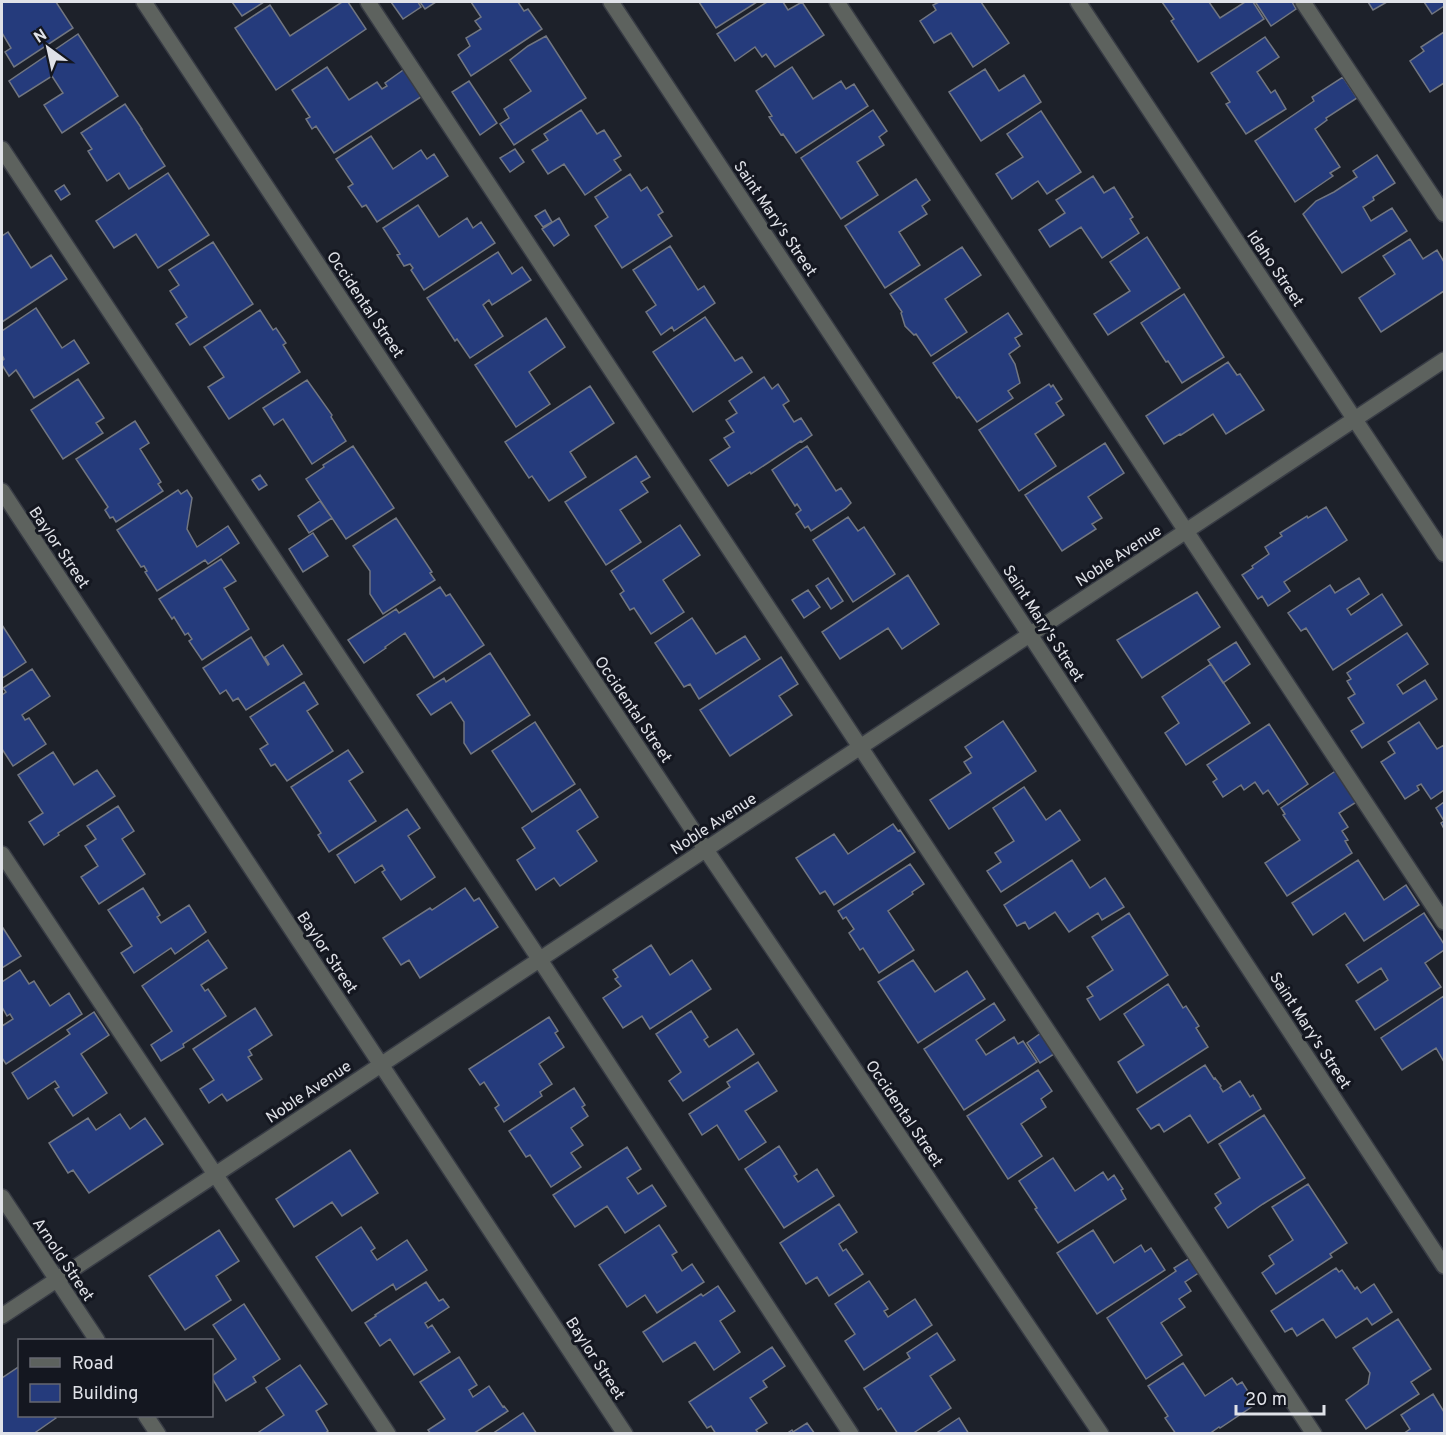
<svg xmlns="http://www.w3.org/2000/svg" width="1446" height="1435" viewBox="0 0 1446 1435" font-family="Overpass,sans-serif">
<rect width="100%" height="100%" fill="#1d212a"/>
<path fill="#253b7c" stroke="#717681" stroke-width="1.5" d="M2,2H56L73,28L14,67L5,52L11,48L2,33Z
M232,2H264L242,16Z
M342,2H348L366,29L276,90L235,28L270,5L290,36Z
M391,2H418L421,7L403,19Z
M420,2H436L425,9Z
M471,2H518L524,11L528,9L542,29L471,76L458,55L470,46L466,38L481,29L475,21L481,17Z
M699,2H757L716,28Z
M767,2H783L788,10L802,2L824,35L775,67L766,54L762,57L755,47L735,61L717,34Z
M939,2H981L1009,43L973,67L951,33L934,43L920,21L936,10L933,5Z
M1162,2H1209L1220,18L1245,2H1253L1264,19L1198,62L1171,21L1174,19Z
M1258,2H1292L1296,9L1271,26L1256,3Z
M1368,2H1387L1373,10Z
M1424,2H1444V6L1432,14Z
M1444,32V83L1430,92L1410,61L1424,51L1421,47Z
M78,34L118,96L62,133L44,105L63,93L52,76L19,97L9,81Z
M546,36L586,98L514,145L500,124L509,118L504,109L531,91L510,60L528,46Z
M1265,37L1279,57L1257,72L1271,93L1275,90L1286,109L1246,134L1226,104L1230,102L1211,73Z
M327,67L349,100L377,82L382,89L387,86L385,83L406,68L424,95L334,153L316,126L312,129L306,119L310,117L292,90Z
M792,67L813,99L841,81L846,89L854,84L868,106L796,153L783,134L781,135L769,117L772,116L756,91Z
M985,69L999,91L1024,75L1041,102L981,141L949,92Z
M1343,77L1357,98L1326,118L1327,120L1315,129L1340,167L1330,173L1333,176L1295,202L1255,141L1314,101L1312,97Z
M469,81L497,123L480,135L452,92Z
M125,104L142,129H141L165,166L129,189L119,173L107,181L88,151L92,149L81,133Z
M581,110L597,134L604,130L621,156L614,160L621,170L585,195L564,164L548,174L532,150L548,140L544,134Z
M873,110L887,131L879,137L884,145L857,162L878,195L841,219L801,158Z
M1041,111L1081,172L1047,194L1038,181L1012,199L996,174L1023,157L1007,134Z
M371,136L393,169L421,150L427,159L434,154L448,176L377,222L366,205L362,207L348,187L353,184L336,159Z
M515,149L524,162L510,172L500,158Z
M1377,155L1395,183L1373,197L1374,200L1363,207L1371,221L1392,208L1407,231L1342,273L1303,214L1316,201L1334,192L1357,177L1353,171Z
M168,173L209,235L158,268L136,234L114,248L96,221Z
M630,174L641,191L647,187L663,212L658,215L672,236L622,268L595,226L608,217L595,197Z
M1093,176L1104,193L1114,187L1133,217L1130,219L1139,233L1102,258L1081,227L1050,247L1039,230L1065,213L1056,200Z
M916,179L930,200L922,206L927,214L899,232L920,265L885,288L845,226Z
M64,185L70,194L61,200L55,191Z
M418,205L439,237L467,218L473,228L481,222L495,243L424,290L411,270L413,268L410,264L404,266L397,255L400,254L383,228Z
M545,210L552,222L543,227L535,216Z
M559,218L569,235L554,246L542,229Z
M8,232L31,268L51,255L67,279L2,322V236Z
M1147,237L1180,288L1108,335L1094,314L1130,291L1110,262Z
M1410,239L1423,259L1437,250L1444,262V291L1381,332L1359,298L1395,274L1383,256Z
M213,242L253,304L190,345L176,324L187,317L170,291L179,285L169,270Z
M670,246L698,290L704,286L715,303L674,331L672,327L661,335L646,312L656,305L633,270Z
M962,247L981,275L945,299L967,332L931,356L916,334L914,335L905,326L901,313L902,312L890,294Z
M498,252L512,274L522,267L531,280L492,305L489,300L483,305L503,336L470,358L457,339L455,341L427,298Z
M1184,294L1224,357L1182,383L1168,361L1166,362L1141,323Z
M36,308L62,348L74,340L89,363L34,398L16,370L9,376L2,365V361L4,359L2,355V331Z
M260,310L273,330L276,328L286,343L283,345L300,372L229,419L208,387L224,377L204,347Z
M1008,313L1022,334L1015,338L1020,346L1009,354L1015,364L1020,383L1008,391L1013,398L977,422L959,397L957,398L933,363Z
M705,317L735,361L742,357L752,372L693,412L653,352Z
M546,318L565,347L529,372L550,404L516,427L475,365Z
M1228,362L1237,375L1240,374L1264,410L1226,434L1213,414L1181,435L1180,434L1164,444L1146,416Z
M764,377L772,389L778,384L789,401L783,405L794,422L801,418L812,435L802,442L801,441L751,474L750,472L728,486L710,460L730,447L724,438L734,432L726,420L737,413L729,401Z
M78,379L104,418L96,423L103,433L63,459L31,410Z
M307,380L332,415L331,417L346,441L312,464L283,419L274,425L263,408Z
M1049,384L1051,387L1053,385L1062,399L1056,403L1064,415L1035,434L1056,466L1019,491L979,430Z
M590,386L614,423L570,452L586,477L549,501L532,476L529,478L505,442Z
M135,421L149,443L140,449L161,482L158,484L163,491L116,522L113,517L110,518L105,510L108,507L76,459Z
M1105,443L1124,473L1088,497L1102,518L1092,524L1096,529L1062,551L1025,495Z
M353,446L394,508L346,539L306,479L324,467L323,465Z
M807,446L836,491L841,488L851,503L846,508L811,531L808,526L805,528L796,514L801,510L797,504L795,506L772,470Z
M636,456L650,477L641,482L648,492L620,510L641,542L606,565L565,502Z
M260,475L267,485L259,490L252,480Z
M178,490L181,494L187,490L192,498L187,529L197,547L228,526L239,543L208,564L205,560L157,591L145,572L147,571L144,566L141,567L117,530Z
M320,501L332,518L309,533L298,516Z
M1326,507L1347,540L1284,582L1290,591L1268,606L1262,596L1258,599L1242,575L1253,568L1252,566L1269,554L1265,547L1282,536L1280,533L1307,516L1308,518Z
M848,517L858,531L864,527L895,574L853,602L813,540Z
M396,518L432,572L430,573L435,580L383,614L370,594V571L353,546Z
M680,525L700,555L663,580L684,612L651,634L634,608L630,610L620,594L624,591L611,571Z
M313,533L328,556L303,572L289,549Z
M221,559L236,581L224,588L249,629L202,660L189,641L192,639L188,633L185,635L174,617L172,619L159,599Z
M908,575L939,624L902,649L888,628L840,659L822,632Z
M828,578L843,601L831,609L816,586Z
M1359,578L1369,594L1347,609L1351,615L1382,594L1402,625L1333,670L1306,628L1301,631L1288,613L1330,585L1335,593Z
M440,587L446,596L450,594L484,645L434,678L405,633L385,647L386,648L364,663L348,640L396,609L399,613Z
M808,590L820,607L804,618L792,600Z
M1197,592L1220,627L1142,678L1117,640Z
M692,618L716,654L745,636L760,659L699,699L690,684L684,687L655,643Z
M2,625L26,662L2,678Z
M1407,633L1428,664L1397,685L1403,694L1425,680L1437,699L1362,748L1351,731L1364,723L1348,698L1355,694L1347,681L1351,679L1347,673Z
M251,637L268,665L269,664L265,657L283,645L302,674L246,710L238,698L233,701L226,690L220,694L203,668Z
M1236,642L1250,664L1223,683L1208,660Z
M490,653L530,715L471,754L464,743V722L451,702L431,715L417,695L444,678L446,682Z
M781,657L798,684L779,696L792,715L730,756L700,710Z
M1211,664L1250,723L1186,765L1165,733L1179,723L1162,697Z
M32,669L50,696L22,715L25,720L29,718L46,744L13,766L2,749V695L6,692L3,688Z
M304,682L318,704L307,711L333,751L287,781L275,764L271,766L260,749L268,744L250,717Z
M1003,721L1036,771L949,829L930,800L971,773L964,762L972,757L965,747Z
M535,722L575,784L532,812L492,751Z
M1419,722L1437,749L1444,745V790L1431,799L1421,784L1417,786L1419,790L1405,799L1381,762L1395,753L1388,742Z
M1269,724L1308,784L1278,805L1268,790L1263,794L1255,782L1244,790L1241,785L1223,797L1213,782L1217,779L1207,765Z
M348,750L363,772L349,781L376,821L329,852L318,835L321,833L291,787Z
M53,752L74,785L97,770L115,796L58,833L59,835L44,845L29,822L43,813L18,775Z
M1337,770L1358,801L1339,813L1348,827L1342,831L1348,840L1345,841L1352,853L1287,896L1265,863L1300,840L1283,815L1285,814L1281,808Z
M1024,787L1046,820L1060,810L1080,840L1001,892L987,871L1001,862L995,853L1014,841L993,808Z
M580,789L598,817L577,831L597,861L560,886L554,878L536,890L517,860L535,848L522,828Z
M1444,802V829L1441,823L1444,821L1436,808Z
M118,806L134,831L122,839L145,874L99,904L81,877L98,866L85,846L96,839L87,826Z
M407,809L420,828L408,836L435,877L401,900L382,872L385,870L382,865L355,883L337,855Z
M893,824L898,831L900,830L915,852L834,905L825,891L820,894L796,858L834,834L848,854Z
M1072,860L1090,888L1105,878L1124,907L1102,920L1098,913L1069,932L1055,912L1029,929L1025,922L1017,926L1004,905Z
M1358,860L1384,900L1406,885L1419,905L1364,941L1345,913L1313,935L1292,903Z
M910,864L924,884L912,892L913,894L888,911L914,950L879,973L863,948L860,950L849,933L854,929L846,917L843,919L838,911Z
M143,888L160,915L157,917L161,923L189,905L206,932L175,954L171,948L134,973L121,953L132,946L108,910Z
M465,888L474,901L479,898L498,927L420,978L409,960L401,965L383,938L430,908L432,910Z
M1129,913L1168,975L1100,1020L1087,999L1093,996L1087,987L1113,970L1092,937Z
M1424,913L1444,944V950L1425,963L1441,987L1375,1030L1356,1001L1388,980L1381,968L1358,983L1346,965Z
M3,928L21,956L2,968V929Z
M208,940L227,968L201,985L205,991L208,989L226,1016L183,1044L184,1047L161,1061L151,1045L172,1031L142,986Z
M651,945L670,975L692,960L711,989L650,1029L642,1016L623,1028L603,998L621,986L615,979L618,977L613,970Z
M913,960L935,992L967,971L985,999L918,1043L878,982Z
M20,970L29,984L34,981L50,1006L69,993L82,1014L6,1064L2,1058V1026L13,1019L10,1014L7,1016L2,1007V982Z
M1168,984L1183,1008L1186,1006L1199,1026L1196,1028L1208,1047L1137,1093L1118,1062L1144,1045L1124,1014Z
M1444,996V1062L1436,1048L1402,1070L1381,1038Z
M994,1003L1005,1020L976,1040L986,1055L1014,1037L1018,1044L1023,1041L1037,1062L964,1110L924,1049Z
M255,1008L272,1035L249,1050L252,1055L248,1057L262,1079L227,1101L222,1094L209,1103L200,1089L214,1080L193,1049Z
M691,1011L708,1037L704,1040L709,1047L737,1029L754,1054L683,1101L669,1081L681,1072L656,1034Z
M94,1012L109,1035L81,1054L107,1093L73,1116L55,1089L59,1087L55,1081L28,1099L12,1073L70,1034L67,1030Z
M549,1017L558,1031L555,1033L564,1047L539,1064L552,1084L540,1092L542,1096L504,1122L495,1108L499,1105L484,1082L480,1085L469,1069Z
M1041,1033L1054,1054L1040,1063L1027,1043Z
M758,1062L777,1091L745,1111L766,1142L739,1160L717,1125L702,1135L689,1114L730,1087L727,1082Z
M1205,1065L1214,1079L1215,1078L1221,1086L1220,1087L1223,1092L1240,1081L1250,1097L1253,1095L1261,1109L1208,1143L1190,1115L1164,1132L1159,1124L1151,1129L1137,1109Z
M1038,1070L1052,1091L1041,1099L1046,1107L1021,1124L1042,1156L1008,1179L967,1116Z
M574,1088L585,1105L582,1107L588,1116L571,1128L583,1145L571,1153L581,1167L551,1187L530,1155L526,1157L509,1131Z
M120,1114L130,1129L145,1118L163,1144L89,1193L73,1170L68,1173L49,1143L88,1118L96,1130Z
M1264,1115L1305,1178L1263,1204L1228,1228L1215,1208L1221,1203L1215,1194L1240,1178L1219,1144Z
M779,1146L797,1174L794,1176L798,1182L817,1169L834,1196L784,1228L745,1169Z
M627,1147L641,1169L627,1178L638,1194L652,1185L666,1206L625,1233L607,1206L575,1227L553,1195Z
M350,1150L378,1193L342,1216L332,1202L294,1227L276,1199Z
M1053,1158L1075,1191L1103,1172L1108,1180L1114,1175L1123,1189L1121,1190L1126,1199L1058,1243L1035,1209L1037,1208L1019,1181Z
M1308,1184L1347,1243L1330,1254L1332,1257L1276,1294L1262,1273L1274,1264L1269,1256L1293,1240L1272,1207Z
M839,1204L857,1232L839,1244L843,1251L846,1249L863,1274L829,1296L817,1277L806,1284L780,1243Z
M659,1225L677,1252L672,1255L682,1271L692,1264L704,1282L657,1313L645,1295L627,1307L599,1265Z
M361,1227L375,1248L371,1251L377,1260L407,1240L427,1270L396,1290L393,1284L352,1311L316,1257Z
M219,1230L239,1261L216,1276L231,1300L185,1330L149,1276Z
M1093,1230L1114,1263L1141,1245L1145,1252L1151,1248L1165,1270L1097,1314L1057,1253Z
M1190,1258L1200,1272L1185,1282L1191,1291L1179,1299L1185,1307L1161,1323L1182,1355L1146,1379L1107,1318L1176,1271L1174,1268Z
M1336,1268L1339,1272L1342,1270L1355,1289L1357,1287L1361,1293L1374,1284L1392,1312L1372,1325L1367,1318L1336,1338L1323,1319L1297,1336L1292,1328L1285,1332L1271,1311Z
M869,1281L888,1309L884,1311L888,1317L915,1299L932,1325L864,1370L845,1341L855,1334L835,1304Z
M426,1282L439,1301L443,1299L449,1307L425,1323L428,1328L432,1325L450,1352L414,1375L390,1339L380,1346L365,1323L376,1316L375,1315Z
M718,1286L735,1311L720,1321L740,1352L714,1370L695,1342L663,1362L643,1332L701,1294L703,1296Z
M244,1304L280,1359L253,1377L256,1382L226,1401L212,1378V1376L236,1359L213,1325Z
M1398,1319L1431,1369L1411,1382L1419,1394L1366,1429L1346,1400L1368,1384L1370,1373L1353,1348Z
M937,1333L955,1360L930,1376L951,1408L912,1434H898L881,1408L878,1410L864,1388L910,1358L907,1353Z
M772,1347L785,1366L763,1381L767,1387L750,1398L767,1423L756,1430L759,1434H716L711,1426L707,1428L689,1402Z
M459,1357L477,1385L469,1390L473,1397L489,1386L503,1407L504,1406L508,1411L473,1434H431L428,1430L445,1419L420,1382Z
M1183,1363L1205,1396L1232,1378L1237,1385L1242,1382L1256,1404L1220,1428L1219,1427L1209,1434H1176L1165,1418L1168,1416L1148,1386Z
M300,1365L327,1404L316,1411L328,1431L324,1434H256L284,1415L266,1388Z
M20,1366V1416H54L56,1418L33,1434H2V1378Z
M1433,1394L1444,1412V1434H1403L1410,1429L1401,1415Z
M523,1413L537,1434H492Z
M959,1418L969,1434H935Z
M807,1423L815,1434H786L792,1430L793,1432Z"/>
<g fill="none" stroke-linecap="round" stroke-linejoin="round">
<defs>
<path id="minor" d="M144,2L706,850L1101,1434
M368,2L1314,1434
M611,2L1030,635L1444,1266
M837,2L1444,922
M1078,2L1444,554
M1303,2L1444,214
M2,149L540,960L851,1434
M2,491L625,1434
M2,854L388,1434
M2,1197L97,1340
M2,1316L1444,360
M146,1416L158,1434"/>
</defs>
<use href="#minor" stroke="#383c45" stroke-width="18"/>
<use href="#minor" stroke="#5d625e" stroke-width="15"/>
</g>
<g text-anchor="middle" stroke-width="6" stroke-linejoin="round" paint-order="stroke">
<g font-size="16" fill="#e0e2e8" stroke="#141720">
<text transform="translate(776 218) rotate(56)" y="6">Saint Mary's Street</text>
<text transform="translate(1276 268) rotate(56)" y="6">Idaho Street</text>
<text transform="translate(366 304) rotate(56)" y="6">Occidental Street</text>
<text transform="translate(60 547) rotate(56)" y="6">Baylor Street</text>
<text transform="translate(1118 555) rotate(-33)" y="6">Noble Avenue</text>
<text transform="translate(1044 623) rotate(57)" y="6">Saint Mary's Street</text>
<text transform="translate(634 709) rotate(56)" y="6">Occidental Street</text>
<text transform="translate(713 823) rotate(-33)" y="6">Noble Avenue</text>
<text transform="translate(328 952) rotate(56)" y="6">Baylor Street</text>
<text transform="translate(1311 1030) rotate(57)" y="6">Saint Mary's Street</text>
<text transform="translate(308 1091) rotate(-34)" y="6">Noble Avenue</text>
<text transform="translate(905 1113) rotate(56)" y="6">Occidental Street</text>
<text transform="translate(64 1259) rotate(56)" y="6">Arnold Street</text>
<text transform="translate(596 1358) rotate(57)" y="6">Baylor Street</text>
</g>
</g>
<rect width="1446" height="1435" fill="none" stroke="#e0e2e8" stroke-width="6"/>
<rect x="18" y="1339" width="195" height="78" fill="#141720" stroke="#666870" stroke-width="1.5"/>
<rect x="30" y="1358" width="30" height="9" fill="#5d625e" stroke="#666870" stroke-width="1.5"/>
<text x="72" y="1369" font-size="18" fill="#e0e2e8">Road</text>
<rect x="30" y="1384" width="30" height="18" fill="#253b7c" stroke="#666870" stroke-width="1.5"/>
<text x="72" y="1399" font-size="18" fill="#e0e2e8">Building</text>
<g transform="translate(48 48) rotate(327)" stroke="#141720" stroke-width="4.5" paint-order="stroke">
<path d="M0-4.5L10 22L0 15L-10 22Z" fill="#e0e2e8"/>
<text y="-9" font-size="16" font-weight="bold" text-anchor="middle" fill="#e0e2e8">N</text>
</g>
<path d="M1236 1405v9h88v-9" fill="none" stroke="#e0e2e8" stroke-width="3"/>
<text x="1245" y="1405" font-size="18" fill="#e0e2e8" stroke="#141720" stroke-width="4.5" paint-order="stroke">20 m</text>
</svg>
